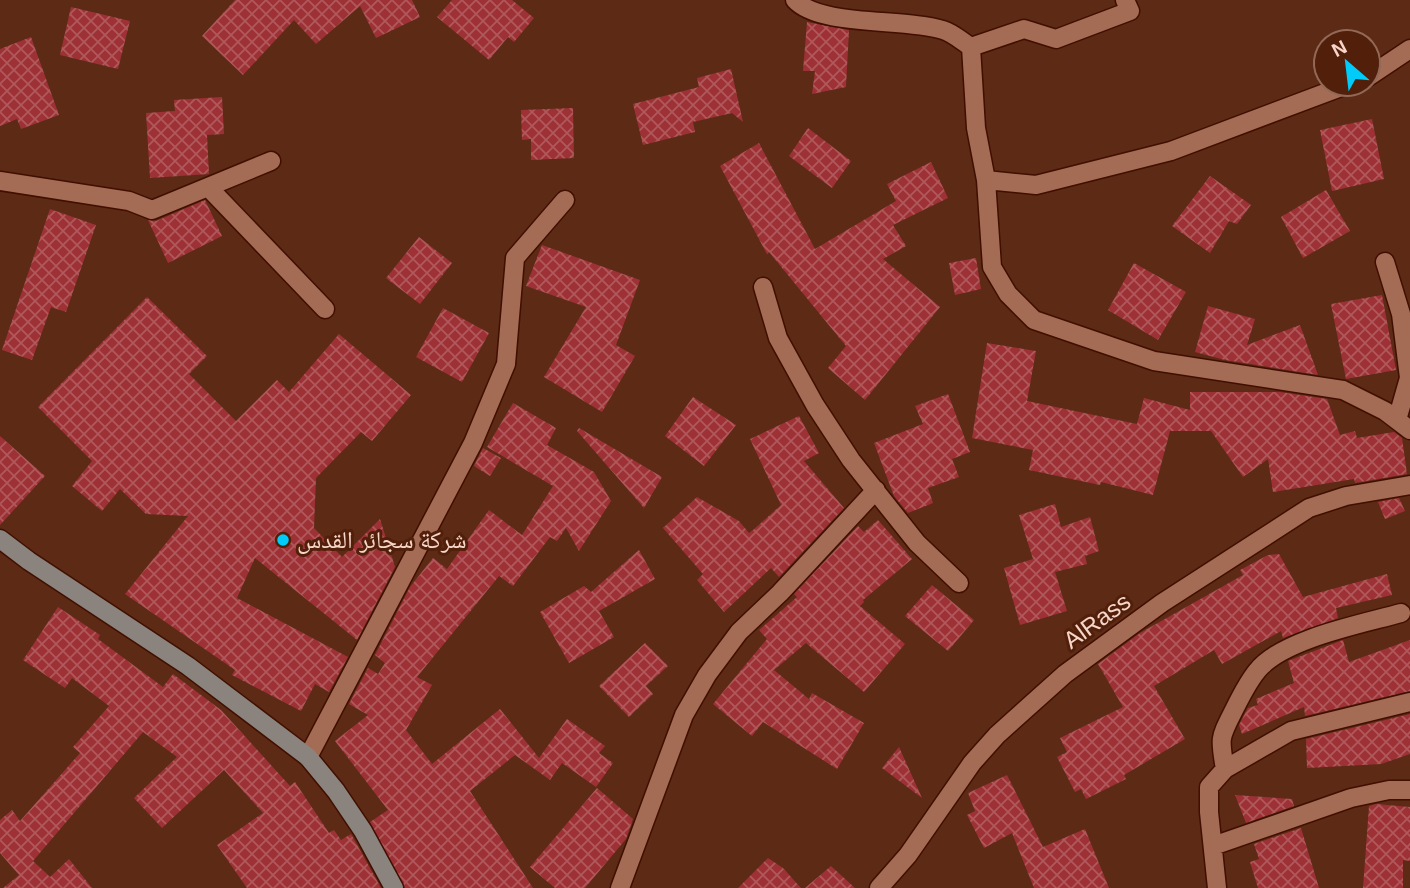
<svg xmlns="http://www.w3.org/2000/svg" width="1410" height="888" viewBox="0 0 1410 888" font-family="Arial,'Noto Naskh Arabic',sans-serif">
<defs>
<pattern id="building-cross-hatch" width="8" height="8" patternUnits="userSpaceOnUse" patternTransform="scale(1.75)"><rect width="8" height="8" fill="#9d3136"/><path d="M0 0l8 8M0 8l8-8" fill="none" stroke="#b0585b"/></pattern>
</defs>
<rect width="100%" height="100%" fill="#5d2a15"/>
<path fill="url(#building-cross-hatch)" d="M235,0H412L420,17L376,38L360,6L316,44L294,20L243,75L202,36Z
M452,0H512L534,18L514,42L508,37L489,60L437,17Z
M71,7L130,21L118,69L60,55Z
M807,22L849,30L846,87L812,94L815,71H803Z
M31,37L59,115L21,129L17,119L0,126V49Z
M731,69L743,122L732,113L693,122L695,132L643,145L633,104L699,87L697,78Z
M222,97L224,134L207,135L209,174L150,178L146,113L175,111L174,100Z
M573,108L574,158L531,160V139L522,140L521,110Z
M1372,119L1384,179L1332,191L1320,130Z
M808,128L851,161L832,188L789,156Z
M759,143L815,249L896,201L887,184L931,162L948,198L893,225L906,246L883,259L940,307L865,400L828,368L846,346L769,252L767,254L720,166Z
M1210,176L1251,205L1237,224L1229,221L1210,253L1172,226Z
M1326,190L1350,231L1303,258L1281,217Z
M205,200L222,236L168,263L148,220L156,221Z
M50,209L96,225L66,312L51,307L32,360L2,350Z
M419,237L452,263L420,304L386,278Z
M542,245L640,280L616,345L635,356L602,412L544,377L586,307L526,286Z
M976,258L981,289L955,295L949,263Z
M1134,263L1186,292L1158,340L1108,310Z
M1382,295L1396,370L1346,379L1331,304Z
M147,297L207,356L189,374L236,421L277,380L289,392L339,334L411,395L372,441L361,432L316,478L314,528L342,557L380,519L395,567L357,640L255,558L237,598L348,657L329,692L315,684L301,711L232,675L235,670L125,594L188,516L146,514L120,489L102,511L72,486L92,461L38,407Z
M1208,306L1255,319L1247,345L1300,325L1318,375L1225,360L1195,352Z
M443,308L489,333L462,382L416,357Z
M987,343L1036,351L1027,401L1137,424L1144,398L1190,410V392H1280L1327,399L1340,435L1355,431L1357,438L1394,432L1402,438L1407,474L1355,483L1354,479L1273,492L1268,459L1243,477L1211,431H1170L1153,495L1101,482L1100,485L1029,470L1033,450L972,438Z
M948,394L970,452L952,459L959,477L928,488L933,503L908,513L894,496L874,443L923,424L915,406Z
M693,397L736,425L704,466L665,436Z
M513,403L556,428L547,445L594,472L611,501L579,551L566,528L557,541L550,537L513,586L499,576L417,677L432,685L406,730L432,764L500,709L539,758L567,719L605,746L599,753L613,763L596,787L562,763L550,780L515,755L470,791L533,888H405L370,822L388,810L335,741L368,715L349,704L368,668L378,674L385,663L375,655L410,587L433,558L447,569L489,510L522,535L553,486L487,447Z
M799,416L819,453L804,461L844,508L779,577L771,568L724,612L697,580L703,574L663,528L697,497L739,521L749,533L753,530L781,505L750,439Z
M579,428L662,477L644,508L577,431Z
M0,436L45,476L0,525Z
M483,448L501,458L490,476L474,466Z
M1399,498L1405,511L1385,519L1378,502Z
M1055,504L1061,527L1090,517L1099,551L1085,556L1087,564L1055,572L1067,611L1020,625L1004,568L1033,559L1019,515Z
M878,520L912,559L863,600L864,602L860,606L905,644L864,692L806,643L774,670L809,699L812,693L864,723L837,769L763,722L752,736L713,704L767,639L759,630L797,597L794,594L858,526L864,532Z
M639,550L655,579L599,611L614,637L569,663L540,612L584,586L591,592Z
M1279,554L1303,597L1387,574L1392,595L1336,608L1338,618L1283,638L1281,631L1222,664L1214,650L1154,686L1185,739L1124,775L1126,779L1086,799L1081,789L1075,792L1057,757L1067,752L1060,738L1123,707L1098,664L1140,633L1243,575L1240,570L1268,555Z
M932,585L974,620L948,651L905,616Z
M58,607L100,635L98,639L163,687L173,674L221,710L290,786L295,782L329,833L334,830L341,840L351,834L381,888H247L217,845L263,813L224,770L162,828L134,798L177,757L143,732L33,861L50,877L69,859L92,888H3L19,875L0,853V820L12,810L20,821L80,753L73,747L109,706L72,678L65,688L23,660Z
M1343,640L1349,662L1410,640V691L1305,716L1304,707L1242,734L1239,725L1248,708L1258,705L1256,699L1294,683L1288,661Z
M645,643L668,666L646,686L653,694L629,717L599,686Z
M1410,714V754L1381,764L1307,768L1306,739Z
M899,747L922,798L882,768Z
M1007,775L1043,847L1085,829L1109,888H1034L1012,833L984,848L967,815L975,811L968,793Z
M597,788L633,819L626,839L585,888H555L530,867Z
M1235,795L1292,799L1294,806L1246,823Z
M1376,804L1410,807V861L1403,860V888H1363L1369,806Z
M1301,828L1319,888H1258L1250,862L1259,859L1254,844Z
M768,858L783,868L801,888H738Z
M831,866L855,888H805Z"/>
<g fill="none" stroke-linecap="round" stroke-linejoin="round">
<defs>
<path id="street" d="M795,0C820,27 905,18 943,30C953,33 963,42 971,47L976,128L986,180L992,267L1008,294L1034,320L1154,361L1343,390L1385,411L1410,430
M971,47L1024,29L1056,39L1130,11L1125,0
M1368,77L1410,49
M986,180L1036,185L1171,151L1349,84
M0,181L129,201L152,210L271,161
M208,187L325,309
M1385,262L1401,314L1409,378L1397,420
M763,287L778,338L815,405L851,460L917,543L959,583
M308,757L473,443L506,364L515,258L565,200
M1225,769C1219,736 1220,738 1235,708C1241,696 1248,682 1257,671C1282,639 1362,624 1401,613
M1213,846L1351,798L1389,790H1410
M620,888L684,715L707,675L739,632L780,593L876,490
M879,888L908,855L972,763L997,735L1065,674L1162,603L1309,508L1346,496L1410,485
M1217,888L1209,812V787L1225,769L1291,731L1410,702"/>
<path id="secondary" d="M0,539L29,561L188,666L308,757L336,791L363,831L394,888"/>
</defs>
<use href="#street" stroke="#400f00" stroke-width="21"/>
<use href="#secondary" stroke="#400f00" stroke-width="21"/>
<use href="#street" stroke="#a46b55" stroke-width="18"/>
<use href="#secondary" stroke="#8a837e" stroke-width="18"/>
</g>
<circle fill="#00cbf9" stroke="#511f0a" stroke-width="2.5" cx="283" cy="540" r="7"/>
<g text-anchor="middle" stroke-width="6" stroke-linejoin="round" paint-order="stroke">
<g font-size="24" fill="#f7d6ca" stroke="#511f0a" text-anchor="start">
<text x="297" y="548">شركة سجائر القدس</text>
</g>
<g font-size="24" fill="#f7d6ca" stroke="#511f0a">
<text transform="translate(1097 621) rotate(-36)" y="8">AlRass</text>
</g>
</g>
<g transform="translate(1347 63) rotate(332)"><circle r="33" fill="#511f0a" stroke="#936857" stroke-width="2"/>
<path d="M0-5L12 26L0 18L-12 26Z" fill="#00cbf9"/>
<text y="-10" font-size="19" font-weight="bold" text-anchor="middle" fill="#f7d6ca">N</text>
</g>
</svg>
